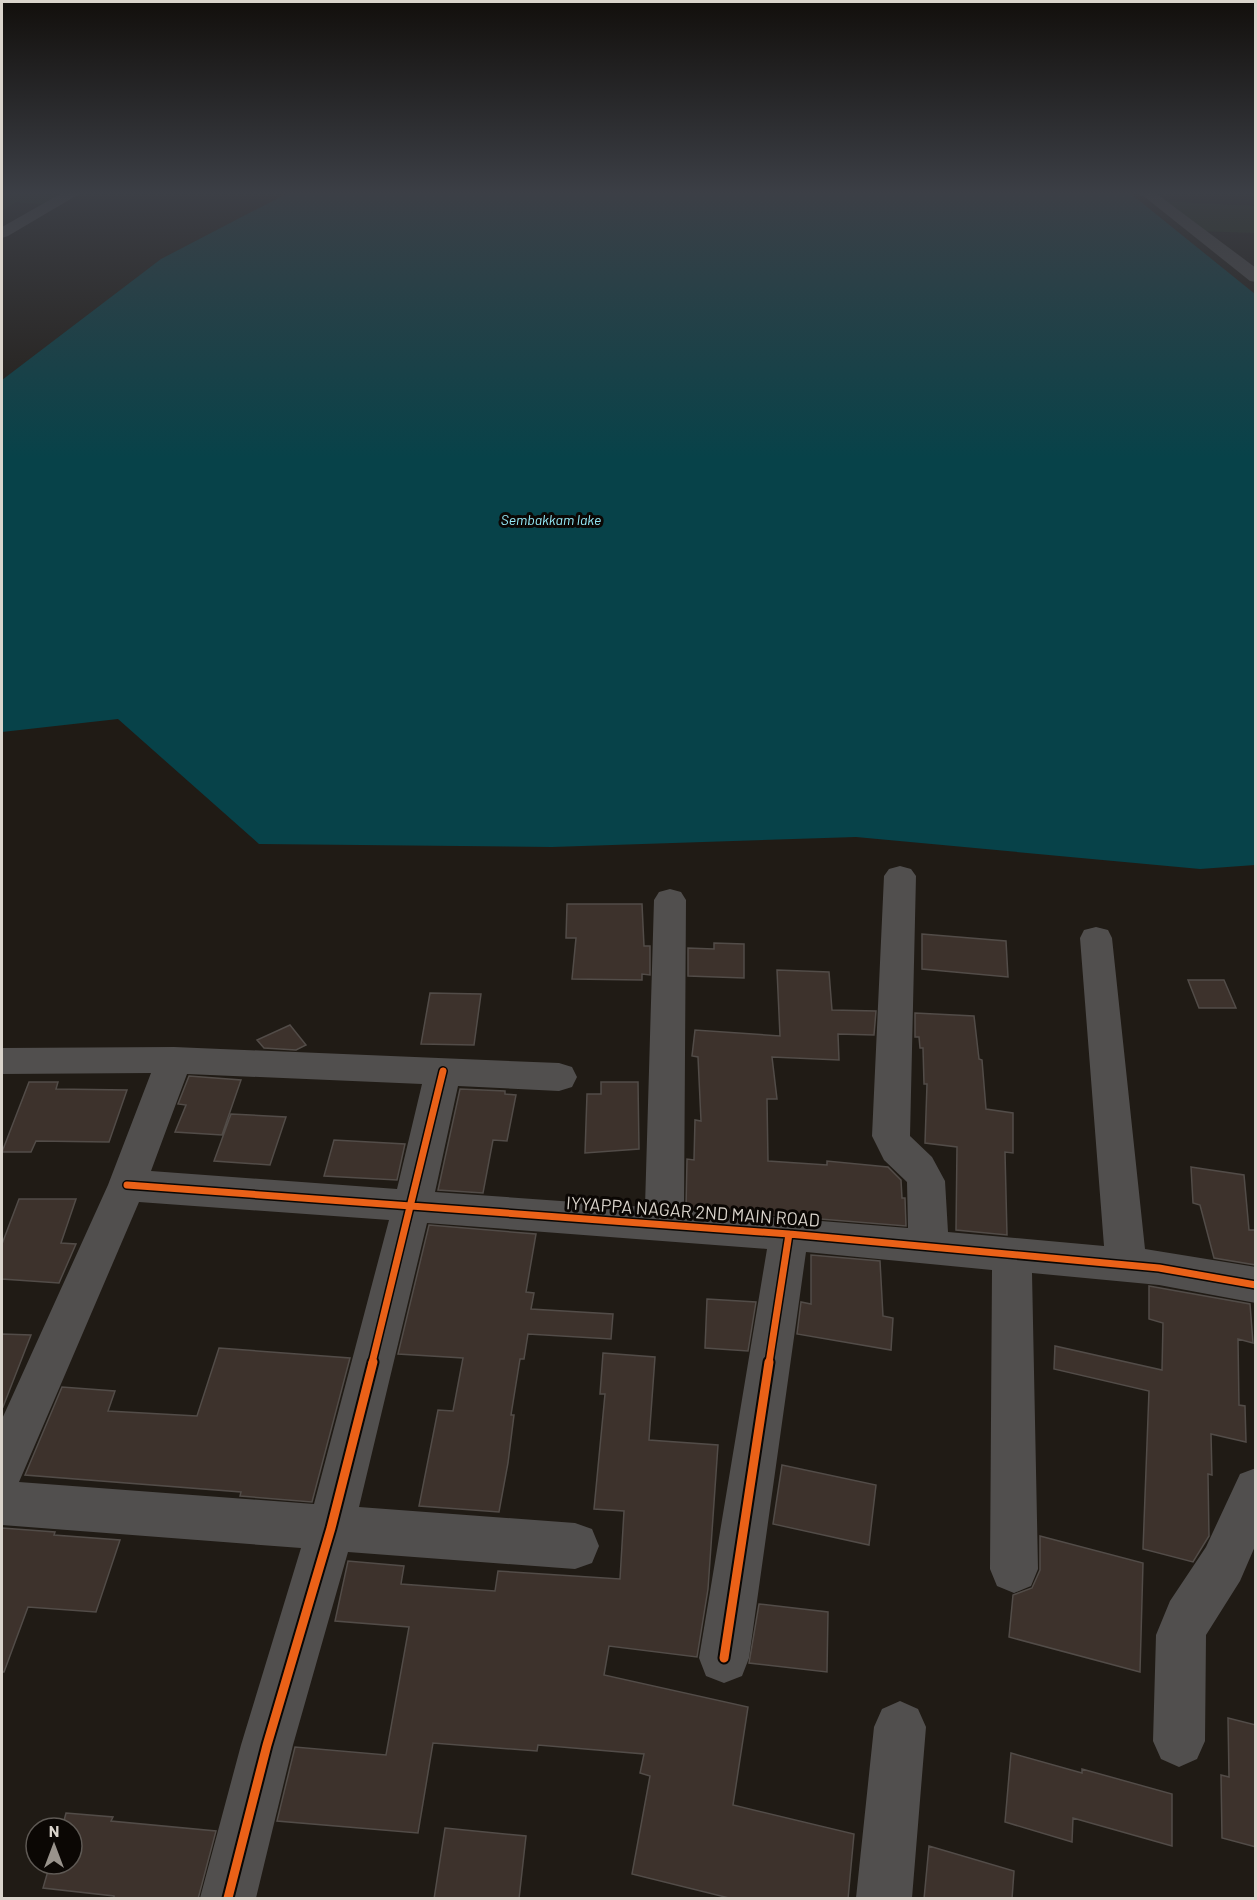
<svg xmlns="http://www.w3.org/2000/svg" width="1257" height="1900" viewBox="0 0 1257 1900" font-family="Barlow,sans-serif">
<rect width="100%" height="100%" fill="#201b15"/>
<path fill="#243019" d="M2,194L66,195L46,205L16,202L2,211Z
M1157,201L1255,206V233L1195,231Z"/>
<path fill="#074249" d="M286,194H1131L1255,294V865L1200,869L856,837L552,847L259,844L118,719L2,732V380L161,259Z"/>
<path fill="#3d322c" stroke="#524c48" stroke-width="1.5" d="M567,904H642L644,946H650V975L642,974V980L572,979L576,938H566Z
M922,934L1006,941L1008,977L922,969Z
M714,943L744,944V978L688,976V948L714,949Z
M777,970L829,972L832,1010L876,1011L874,1035L838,1034L839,1060L772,1057L777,1099H767L768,1161L827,1165V1161L888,1167L901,1180L902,1198H905L906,1226L686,1208L687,1159L694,1160L695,1120L701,1121L698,1057L692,1056L695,1030L780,1036Z
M1188,980H1224L1236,1008H1199Z
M430,993L481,994L474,1045L421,1044Z
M915,1013L974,1016L979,1059L982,1060L986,1109L1013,1113V1153L1005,1152L1007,1235L956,1230L957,1147L925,1143L927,1084H924L923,1048H920L919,1037H915Z
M290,1025L306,1045L296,1050L264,1048L257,1040Z
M189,1076L241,1080L222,1135L175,1132L186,1105L178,1104Z
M29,1082H58L56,1089L127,1090L109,1142L36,1141L31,1152H2Z
M601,1082H638L639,1149L585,1153L587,1094H601Z
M460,1089L505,1091V1094L516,1095L507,1141L493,1140L483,1193L438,1190Z
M231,1114L286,1117L270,1165L214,1161Z
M334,1140L405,1144L397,1180L324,1176Z
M1191,1167L1244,1175L1249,1230H1256V1265L1214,1258L1200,1205L1193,1203Z
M19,1199H76L61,1243L76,1244L59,1283L2,1279V1244Z
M429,1225L536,1234L526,1292L534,1293L531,1309L613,1314L611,1339L528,1334L524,1359H520L511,1415H514L508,1463L499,1512L419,1506L438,1410L453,1411L463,1358L398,1354Z
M811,1255L880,1261L883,1316L893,1318L891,1350L797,1334L801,1302L811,1304Z
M1149,1286L1250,1304L1253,1343L1238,1339L1239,1405L1245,1406L1246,1442L1211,1434L1212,1475L1208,1474L1209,1536L1193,1562L1143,1549L1149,1391L1054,1369L1055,1346L1162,1370L1163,1323L1149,1319Z
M707,1299L756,1302L748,1351L705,1348Z
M2,1334L31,1335L3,1407L2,1406Z
M219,1348L350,1358L312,1502L240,1496L241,1492L25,1475L62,1387L115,1391L108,1411L197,1416Z
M603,1353L655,1357L649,1440L718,1445L708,1589L697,1657L609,1646L604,1675L748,1707L733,1805L854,1834L848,1899H733L632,1874L650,1776L640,1773L644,1754L538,1745L537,1751L433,1743L418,1833L277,1821L295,1747L386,1755L409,1627L335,1621L348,1561L404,1566L401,1584L495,1591L498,1571L620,1579L624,1511L594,1509L605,1394H600Z
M782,1465L876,1485L869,1545L773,1524Z
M2,1528L55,1532L54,1535L120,1540L96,1612L28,1607L4,1672H2Z
M1040,1536L1143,1563L1140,1672L1009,1637L1013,1595L1032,1588L1040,1570Z
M759,1604L828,1612L827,1672L749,1663Z
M1228,1718L1256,1725V1847L1222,1838L1221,1775L1229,1777Z
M1011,1753L1082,1773V1769L1172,1794V1846L1073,1818L1072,1842L1005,1822Z
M66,1813L113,1817L111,1821L216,1831L198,1899H114V1896L43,1888L50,1864H72V1828H62Z
M445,1828L526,1836L519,1899H434Z
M929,1846L1014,1871L1012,1899H924Z"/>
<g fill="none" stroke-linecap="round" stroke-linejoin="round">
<path fill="#514f4e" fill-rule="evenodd" d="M60,194H79L8,236L2,238V227Z
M1141,194H1157L1256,268V282L1250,281Z
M900,866L911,869L916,876L910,1136L932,1157L945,1181L948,1232L1104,1246L1080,938L1084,930L1096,927L1108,930L1112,938L1145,1249L1256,1267V1303L1159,1285L1032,1273L1038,1569L1031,1586L1014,1593L997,1586L990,1569L992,1270L806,1252L749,1658L742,1676L724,1683L706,1676L699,1658L767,1249L427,1223L359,1507L575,1523L592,1529L599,1546L592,1563L575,1569L348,1552L293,1745L256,1898H200L241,1745L301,1548L2,1525V1419L108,1185L151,1073L2,1074V1048L174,1047L559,1063L572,1067L577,1077L572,1087L559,1091L458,1086L435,1192L645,1207L654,900L659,892L670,889L681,892L686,900L684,1210L908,1228L907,1182L884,1160L872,1136L884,876L889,869ZM187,1074L422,1084L397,1189L151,1171ZM139,1202L389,1220L314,1504L19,1482Z
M1256,1468V1544L1240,1581L1206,1635L1205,1741L1197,1759L1179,1767L1161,1759L1153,1741L1156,1635L1170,1601L1206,1547L1240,1474Z
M900,1701L918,1709L926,1727L912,1898H856L874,1727L882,1709Z"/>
<defs>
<path id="cycleway-far1" d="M127,1185L789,1234L1159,1268L1256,1285
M372,1363L443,1071
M769,1363L789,1234"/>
<path id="cycleway" d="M724,1658L769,1362
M228,1898L267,1745L331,1528L373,1362"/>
</defs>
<use href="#cycleway-far1" stroke="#0b0704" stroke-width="10"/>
<use href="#cycleway" stroke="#0b0704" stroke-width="13"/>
<use href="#cycleway-far1" stroke="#ea6118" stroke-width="7"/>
<use href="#cycleway" stroke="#ea6118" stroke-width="9"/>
</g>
<linearGradient id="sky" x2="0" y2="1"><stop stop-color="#120f0c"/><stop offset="0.42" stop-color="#3c3f46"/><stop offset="1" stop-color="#3c3f46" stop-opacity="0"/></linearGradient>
<rect width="1257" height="460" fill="url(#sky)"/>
<g text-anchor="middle" stroke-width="6" stroke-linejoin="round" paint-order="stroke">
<g font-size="14" font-style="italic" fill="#96ebf9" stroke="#0b0704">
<text x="551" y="525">Sembakkam lake</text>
</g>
<g font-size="18" fill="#dad4cc" stroke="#0b0704">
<text transform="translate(693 1212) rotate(4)" y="6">IYYAPPA NAGAR 2ND MAIN ROAD</text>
</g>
</g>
<rect width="1257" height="1900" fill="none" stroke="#dad4cc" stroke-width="6"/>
<g transform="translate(54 1846)"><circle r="28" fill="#0b0704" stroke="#5e5954" stroke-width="1.5"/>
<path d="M0-4.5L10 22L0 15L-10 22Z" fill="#99938c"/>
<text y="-9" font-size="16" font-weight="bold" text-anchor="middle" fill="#dad4cc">N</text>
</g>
</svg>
